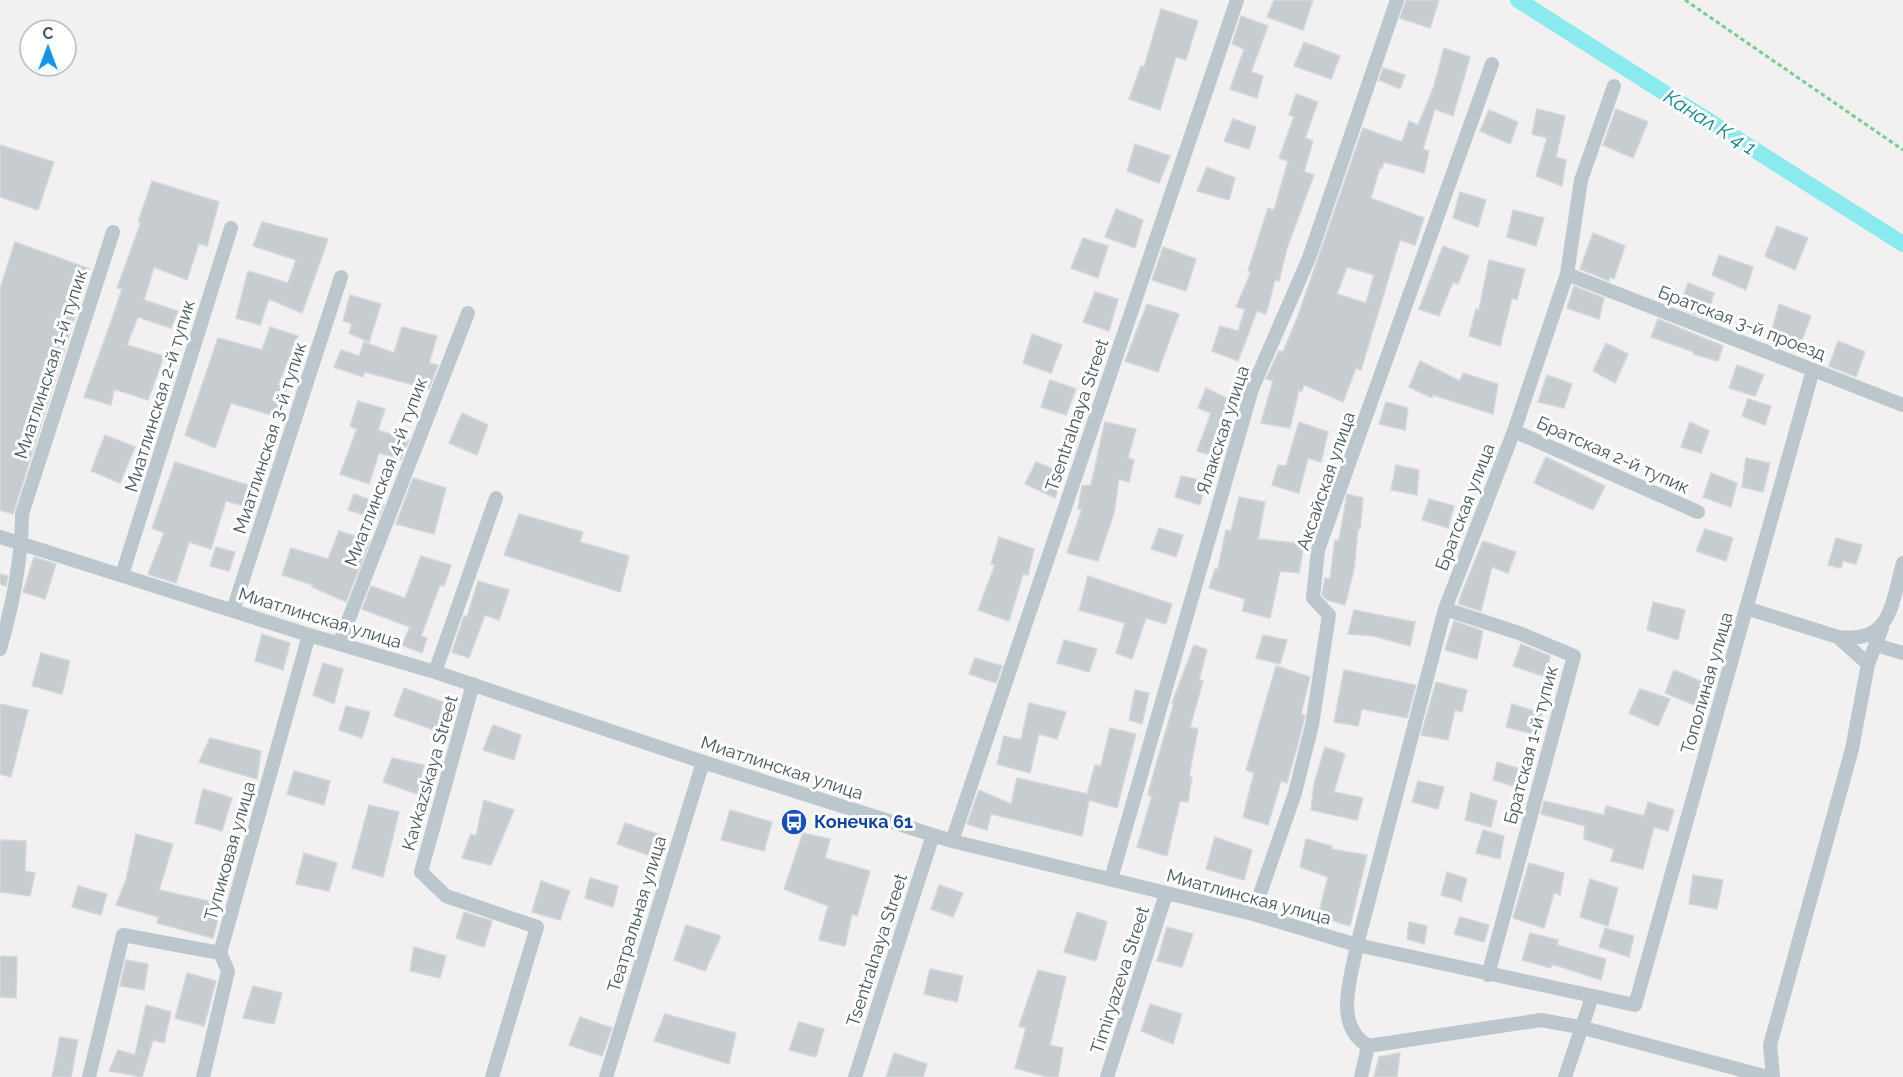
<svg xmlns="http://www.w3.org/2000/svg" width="1903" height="1077" viewBox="0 0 1903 1077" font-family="Raleway,sans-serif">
<rect width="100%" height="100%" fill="#f2f0f0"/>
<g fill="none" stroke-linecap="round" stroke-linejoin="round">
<path stroke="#8aeaee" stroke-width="16" d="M1518,0L1903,244"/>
</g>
<path fill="#c6cccf" stroke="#d3d7db" stroke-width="1.5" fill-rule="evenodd" d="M1274,0H1313L1303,30L1267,17Z
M1406,0H1439L1430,28L1400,18Z
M1161,9L1198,21L1186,60L1176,57L1160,110L1129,99L1141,66L1144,67Z
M1241,16L1268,26L1251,72L1263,76L1257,98L1230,89L1244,49L1232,44Z
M1304,42L1340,56L1331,79L1294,66Z
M1444,48L1470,57L1453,116L1435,109L1423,149L1429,151L1424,173L1384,162L1382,168L1380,167L1371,198L1424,218L1415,245L1400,240L1361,370L1356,368L1343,402L1304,385L1302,391L1299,390L1290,428L1261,423L1273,381L1266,379L1279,351L1283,352L1298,316L1363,128L1402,142L1409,121L1418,125L1434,86ZM1347,267L1374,275L1366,303L1337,294Z
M1383,68L1405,75L1400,89L1379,80Z
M1296,94L1318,102L1305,138L1313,141L1304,172L1314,175L1287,248L1279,281L1275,280L1266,314L1257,311L1238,361L1212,351L1220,326L1238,331L1245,309L1236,307L1251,272L1248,271L1268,208L1274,210L1288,161L1279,158L1294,117L1289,115Z
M1537,109L1565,116L1556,157L1566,160L1562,186L1536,176L1547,138L1532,134Z
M1616,109L1648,122L1633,158L1603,145Z
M1489,110L1518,122L1510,144L1480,131Z
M1233,119L1256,127L1249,149L1224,141Z
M1135,144L1170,156L1159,183L1127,171Z
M0,145L54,162L38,210L0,197Z
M1207,167L1235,178L1229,200L1197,191Z
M152,181L219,202L207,246L199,243L187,280L154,267L144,300L178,311L171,328L138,317L127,345L164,356L148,400L114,389L111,405L84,397L113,316L122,289L117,288L141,222H138Z
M1460,192L1486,200L1478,227L1453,218Z
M1116,209L1143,220L1135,248L1105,237Z
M1513,210L1544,218L1536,246L1507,237Z
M262,222L328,239L302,313L269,299L260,325L236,318L248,271L288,283L296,260L253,246Z
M1777,226L1808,238L1795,270L1765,256Z
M1593,233L1625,246L1614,279L1610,277L1609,281L1580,269Z
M1083,238L1108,246L1098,278L1071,268Z
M15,242L90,269L13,514L0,510V289Z
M1443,246L1469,256L1458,284L1453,282L1439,316L1419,309Z
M1163,247L1196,259L1186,291L1152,280Z
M1719,255L1753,267L1746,290L1712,275Z
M1489,260L1525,269L1517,300L1512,298L1500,346L1469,336L1476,309L1479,310Z
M1688,283L1714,293L1706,319L1679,308Z
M1574,286L1604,298L1599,319L1567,308Z
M1095,292L1118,299L1109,331L1083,322Z
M350,295L381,304L369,342L349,333L352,324L343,321Z
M1147,304L1179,314L1158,372L1125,361Z
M1779,304L1811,316L1802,340L1772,330Z
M1658,319L1723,346L1718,361L1693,354L1694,352L1651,337Z
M270,327L298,336L278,385L287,388L278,417L231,403L215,448L185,435L218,338L262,350Z
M402,327L437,336L429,363L438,365L429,389L365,372L363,377L334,367L341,350L359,356L364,342L394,353Z
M1032,334L1062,345L1051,373L1023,363Z
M1838,341L1865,352L1856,377L1829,366Z
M1606,343L1628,354L1615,383L1593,371Z
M1420,361L1460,381L1463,373L1498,384L1493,414L1433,395L1432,398L1409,387Z
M1737,365L1764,375L1755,396L1729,388Z
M1547,375L1572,384L1564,408L1538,402Z
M1050,380L1076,389L1066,415L1041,407Z
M1206,388L1228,399L1217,437L1223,438L1216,457L1197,451L1211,413L1198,408Z
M1748,399L1771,406L1765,425L1742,416Z
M358,401L385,409L378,430L409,440L401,459L379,453L369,484L340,474L357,429L350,426Z
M1386,402L1408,408L1405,430L1379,424Z
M462,413L488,425L477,455L449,443Z
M1105,422L1136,429L1128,458L1134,460L1129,482L1119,479L1114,513L1098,561L1067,553L1082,509H1078L1082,486L1091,485Z
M1299,422L1328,432L1321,462L1308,458L1299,493L1272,485L1278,465L1286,466Z
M1690,422L1709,431L1701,453L1681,447Z
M105,435L135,447L120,483L91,471Z
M1546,457L1605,486L1593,510L1534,483Z
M1746,458L1770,463L1763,492L1742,487Z
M175,462L257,488L251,508L226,501L211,549L189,542L176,583L148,574L164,533L152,528Z
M1036,462L1063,473L1055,498L1025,484Z
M1396,465L1419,470L1417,495L1391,490Z
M1711,473L1737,483L1731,507L1703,497Z
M1181,476L1206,481L1200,505L1175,497Z
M413,478L446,488L434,534L396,524Z
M354,494L384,505L378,519L348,510Z
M1347,494L1363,498L1360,529L1358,528L1354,569L1345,605L1327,600L1322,595L1325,578L1330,579L1335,540H1339Z
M1239,497L1265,502L1258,539L1304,544L1299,573L1280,571L1270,618L1242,611L1245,599L1209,588L1215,569H1218L1226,530L1231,531Z
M1429,499L1454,506L1448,528L1422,520Z
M519,514L583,532L580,542L629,556L620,592L504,555Z
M1159,528L1183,535L1176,557L1151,549Z
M1705,529L1733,538L1726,561L1696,551Z
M339,531L370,541L346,602L312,587L313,585L282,575L291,548L328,559Z
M999,537L1034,549L1028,575L1023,574L1009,621L978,610L995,565L991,564Z
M1836,538L1862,545L1856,564L1843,561L1841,568L1828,565Z
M1483,541L1516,552L1508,573L1492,567L1481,611L1459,604V600Z
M216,547L235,552L229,571L210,566Z
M421,556L451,565L444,586L440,585L421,636L427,638L422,653L402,645L410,627L362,609L371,586L405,598Z
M34,557L56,564L45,599L23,592Z
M0,574L8,576L6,586L0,584Z
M1088,576L1172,604L1166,624L1146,618L1132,659L1116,653L1125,623L1079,610Z
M478,581L509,590L499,620L485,615L469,658L452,652L464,616L467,617Z
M1653,602L1685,610L1678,640L1647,630Z
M1354,610L1415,622L1410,646L1374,636L1348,634Z
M1454,621L1483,631L1477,659L1445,650Z
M262,634L290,643L283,670L255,661Z
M1263,635L1287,640L1280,664L1256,658Z
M1064,640L1097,649L1089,672L1057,663Z
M1521,644L1550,656L1546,677L1513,666Z
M1194,645L1207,650L1199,680L1203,681L1190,727L1198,729L1189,776L1192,777L1188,802L1180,801L1167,856L1137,847L1152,796L1148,795L1155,768L1174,703H1172Z
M41,653L70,661L62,694L32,686Z
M975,658L1002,666L996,683L969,674Z
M323,663L343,669L334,704L313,695Z
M1276,666L1310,677L1301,714L1305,715L1299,740L1287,783L1281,781L1268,825L1243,817L1254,773L1246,770Z
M1344,670L1416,685L1407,718L1362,709L1358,726L1334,722Z
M1674,670L1705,683L1697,706L1665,693Z
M1436,682L1467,690L1462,712L1455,710L1448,740L1421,735Z
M404,688L443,702L437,731L394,716Z
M1640,689L1670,699L1658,726L1629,713Z
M1135,690L1149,693L1142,724L1129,720Z
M1029,703L1066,712L1057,739L1039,734L1030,773L997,764L1004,736L1021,740Z
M0,704L28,710L11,777L0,774Z
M1512,704L1542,713L1537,735L1506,727Z
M346,706L370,712L362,738L339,730Z
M493,725L521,735L514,760L483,750Z
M1110,728L1136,734L1117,808L1089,800L1082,836L991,814L987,830L967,824L979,790L1011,804L1017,778L1087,794L1095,765L1101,766Z
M210,738L261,751L257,779L199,762Z
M1325,747L1345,754L1334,792L1363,798L1357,820L1311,810L1314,784Z
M392,758L424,765L417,794L383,782Z
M1497,762L1524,770L1520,788L1493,780Z
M294,771L330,781L324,805L287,794Z
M1418,781L1444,787L1438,809L1412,802Z
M203,789L232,798L222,831L195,823Z
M1471,793L1497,801L1491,827L1465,820Z
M484,800L514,810L491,865L462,858L471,834L476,836Z
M1544,801L1604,815L1606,806L1644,816L1648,802L1674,810L1668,831L1654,827L1643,869L1611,861L1614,849L1584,839L1585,826L1541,814Z
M369,805L399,812L383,877L352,868Z
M730,810L772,822L764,851L721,840Z
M625,823L661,835L654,857L617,844Z
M1483,830L1504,836L1500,859L1476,853Z
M803,833L830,839L825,858L870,871L857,916L852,914L845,946L819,940L828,906L784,889Z
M136,834L173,844L159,890L222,904L213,938L157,923L159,917L116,905L126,880Z
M1215,837L1252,850L1244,880L1206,869Z
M1306,839L1332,846L1331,849L1367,855L1350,926L1318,916L1328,877L1300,867Z
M0,840L26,841L25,871L35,873L30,896L0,892Z
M304,853L337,863L329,891L296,884Z
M1529,863L1564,873L1560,895L1554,893L1544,928L1513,918Z
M1447,872L1467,879L1461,901L1441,895Z
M1693,875L1723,880L1717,909L1689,904Z
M590,878L618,886L613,907L585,898Z
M1590,879L1618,888L1608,926L1580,917Z
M541,881L570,891L560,920L532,912Z
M939,885L963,893L953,917L931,909Z
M78,886L107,894L101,915L72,907Z
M464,912L492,921L484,947L456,938Z
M1077,912L1107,922L1096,961L1064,952Z
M1460,917L1489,925L1484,942L1454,934Z
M1409,922L1427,926L1424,944L1407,939Z
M686,925L721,936L705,971L674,960Z
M1167,927L1193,934L1182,967L1157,961Z
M1605,928L1634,936L1629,957L1599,947Z
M1530,933L1558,940L1557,945L1606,959L1601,980L1552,964L1551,968L1522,960Z
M414,947L446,956L440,978L410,971Z
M0,956L17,957L16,998L0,997Z
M126,960L148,964L144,990L120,986Z
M930,969L963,976L957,1002L924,994Z
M1038,970L1066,977L1050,1045L1063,1048L1058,1077H1047L1015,1068L1026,1028L1019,1026Z
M187,973L216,981L204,1026L175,1018Z
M253,986L282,993L274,1024L243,1018Z
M1150,1004L1182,1014L1173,1044L1141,1031Z
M146,1005L171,1012L164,1043L153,1040L142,1077L109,1071L118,1050L135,1055Z
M665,1014L736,1033L729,1064L654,1041Z
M580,1017L612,1028L602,1056L569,1045Z
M799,1022L824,1029L816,1057L789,1050Z
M60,1037L78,1040L71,1077H52Z
M894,1053L927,1064L923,1077H886Z
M1400,1053L1397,1077H1374L1379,1057Z"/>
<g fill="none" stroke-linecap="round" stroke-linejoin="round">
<path stroke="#75cf93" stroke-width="3" stroke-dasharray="4.5 3" stroke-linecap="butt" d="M1685,0L1903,150"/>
<path stroke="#bbc7cd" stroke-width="14" d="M1614,86L1581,180L1567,274L1514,431L1445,609L1357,945C1351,979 1333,1025 1368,1046L1541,1020L1580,1027L1768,1077
M1567,274L1903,405
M1514,431L1698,512
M0,537L309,635L435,672L703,762L952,841L1253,914L1357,945L1635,1005L1813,370
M122,575L231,228
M1746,608L1838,637C1892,644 1891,604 1903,563
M1445,609L1519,633L1574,656L1488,975
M233,610L341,277
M339,644L468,313
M1876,645L1903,653
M0,649C13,604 22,561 22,514L113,232
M1868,664L1882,628
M435,672L496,498
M473,684L421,872L446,896L537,927L492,1077
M952,841L1237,0
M1111,879L1252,389L1309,258L1397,0
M1253,914L1295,793L1312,725L1329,615L1313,598L1318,550L1492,64
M89,1077L123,935L220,953
M203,1077L228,971L220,953L309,635
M606,1077L703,762
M855,1077L933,835
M1107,1077L1166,894
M1361,1077L1368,1046
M1565,1077L1592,997
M1773,1077L1770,1045L1852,749L1868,664L1838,637"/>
</g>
<defs>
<symbol id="bus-disc" viewBox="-11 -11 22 22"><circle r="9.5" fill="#1a4fb4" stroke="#fff"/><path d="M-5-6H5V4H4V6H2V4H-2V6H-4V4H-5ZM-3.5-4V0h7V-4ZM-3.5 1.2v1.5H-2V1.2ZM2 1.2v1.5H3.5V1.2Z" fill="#fff"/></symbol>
</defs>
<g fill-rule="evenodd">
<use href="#bus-disc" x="779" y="807" width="30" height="30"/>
</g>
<g text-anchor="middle" stroke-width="6" stroke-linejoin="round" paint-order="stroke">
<g font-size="18" fill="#47575e" stroke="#fff">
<text transform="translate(1742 323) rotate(21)" y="6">Братская 3-й проезд</text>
<text transform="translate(51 364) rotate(-72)" y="6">Миатлинская 1-й тупик</text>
<text transform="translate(160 396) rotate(-73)" y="6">Миатлинская 2-й тупик</text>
<text transform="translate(1077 415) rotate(-71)" y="6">Tsentralnaya Street</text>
<text transform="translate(1223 430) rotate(-72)" y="6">Ялакская улица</text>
<text transform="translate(270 438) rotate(-72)" y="6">Миатлинская 3-й тупик</text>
<text transform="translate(1613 455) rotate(24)" y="6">Братская 2-й тупик</text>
<text transform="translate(386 472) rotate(-69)" y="6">Миатлинская 4-й тупик</text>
<text transform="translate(1326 481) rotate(-71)" y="6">Аксайская улица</text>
<text transform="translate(1465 507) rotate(-69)" y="6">Братская улица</text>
<text transform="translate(320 618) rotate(17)" y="6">Миатлинская улица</text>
<text transform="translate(1707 683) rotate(-74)" y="6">Тополиная улица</text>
<text transform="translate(1531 745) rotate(-75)" y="6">Братская 1-й тупик</text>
<text transform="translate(782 768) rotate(18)" y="6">Миатлинская улица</text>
<text transform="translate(430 773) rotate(-74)" y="6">Kavkazskaya Street</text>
<text transform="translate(230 851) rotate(-74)" y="6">Тупиковая улица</text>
<text transform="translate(1249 897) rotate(15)" y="6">Миатлинская улица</text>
<text transform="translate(637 914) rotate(-73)" y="6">Театральная улица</text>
<text transform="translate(877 950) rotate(-72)" y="6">Tsentralnaya Street</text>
<text transform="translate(1120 980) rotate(-72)" y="6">Timiryazeva Street</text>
</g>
<g font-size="18" font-weight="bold" fill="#164399" stroke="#fff" text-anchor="start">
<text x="814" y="828">Конечка 61</text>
</g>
<g font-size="20" font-style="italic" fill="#0c8287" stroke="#fff">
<text transform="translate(1710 122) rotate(32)" y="7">Канал К 4 1</text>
</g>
</g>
<g transform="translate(48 48)"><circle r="28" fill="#ffffff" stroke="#b5bcbf" stroke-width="1.5"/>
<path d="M0-4.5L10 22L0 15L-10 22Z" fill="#1695e6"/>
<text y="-9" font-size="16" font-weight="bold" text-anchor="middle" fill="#47575e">С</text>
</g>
</svg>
